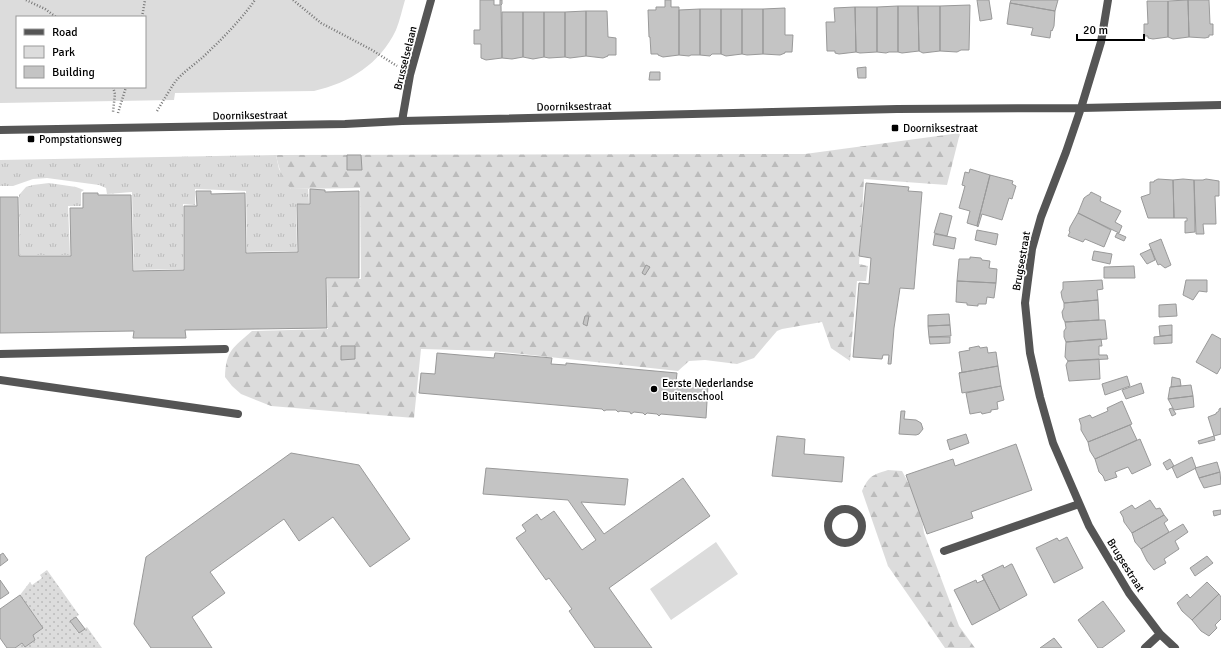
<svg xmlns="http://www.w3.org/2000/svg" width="1221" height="648" viewBox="0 0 1221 648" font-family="Signika,sans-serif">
<defs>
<pattern id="grass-tufts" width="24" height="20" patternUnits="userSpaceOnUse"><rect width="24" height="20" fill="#dcdcdc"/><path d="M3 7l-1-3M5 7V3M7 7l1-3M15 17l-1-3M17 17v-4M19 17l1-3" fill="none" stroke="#bbb"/></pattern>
<pattern id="forest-firs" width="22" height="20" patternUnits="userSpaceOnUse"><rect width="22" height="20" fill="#dcdcdc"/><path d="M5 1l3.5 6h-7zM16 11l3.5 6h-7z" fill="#bbb"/></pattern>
<pattern id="garden-dots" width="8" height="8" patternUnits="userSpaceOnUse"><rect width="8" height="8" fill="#dcdcdc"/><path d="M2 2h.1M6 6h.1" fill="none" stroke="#bbb" stroke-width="1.8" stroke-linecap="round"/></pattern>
</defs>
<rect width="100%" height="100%" fill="#fff"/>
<path fill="url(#grass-tufts)" d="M276,155L279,169L291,189H308L309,203L296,204L297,251L247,252L246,191L195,189V205L183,204V269L134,270L132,192L107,194L106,188L99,185L47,178L33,179L13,186H0V160Z
M49,183L76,187L84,190L81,192V206H68L70,255H20L19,195L26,187L33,185Z"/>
<path fill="url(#forest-firs)" d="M960,133L947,185L864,179L859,264L868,266L866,281H857L850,361L831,348L822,322L782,329L777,331L754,358L737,364L705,360L689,361L678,371L493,351L421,349L414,418L271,406L241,394L232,386L225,377C226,350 233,348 252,331L328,329L327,279H361L360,188L291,189C282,179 279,169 276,155L805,154Z
M888,470L902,471L920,505L924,533L959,626L975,648H945L888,566L862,491C869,476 872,475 888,470Z"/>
<path fill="#dcdcdc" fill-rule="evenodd" d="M0,0H405C402,10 400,20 396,30C380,64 349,83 314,91L175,93L174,100L0,103ZM17,17H145V87H17Z
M716,542L738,574L671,620L650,589Z"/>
<path fill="url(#garden-dots)" d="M47,570L79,615L70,621L78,633L87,627L102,648H15L22,643L25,647L35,640L33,635L43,628L20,595L30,582L32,585L42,578L40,575Z"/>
<path fill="#c4c4c4" stroke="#999" d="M480,0H494V5H500V0H502V4L501,5L502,58L486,60L481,58V44H474V30H480Z
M665,0H671V7H679V55L663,57L658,55V54H651L650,37H649L648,10H656V7H665Z
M977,0H989L992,19L980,21Z
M1011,0H1058L1055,11L1010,3Z
M1188,0H1209L1210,24H1213V35H1209V37L1205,38L1189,37Z
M1188,0L1189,37L1173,39L1168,37V1Z
M1147,1H1168V37L1153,39L1148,38V36H1144V24H1148Z
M1010,3L1055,11L1054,26L1052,31L1051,30L1050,38L1031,35L1033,28L1007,24Z
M970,5L969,50H961L957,52L940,51V6Z
M898,6V52H889L886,53L877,52V7Z
M898,6H918L919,51L902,53L898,52Z
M918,6H940V51L923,53L919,51Z
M855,7L856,52L839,54L835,53V51H827L826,22H835L834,8Z
M855,7H877V52L860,53L856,52Z
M785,8V35H793L792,52H785V53L780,55L763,54V9Z
M700,9H721V54H712L710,56L700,55Z
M700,9V55H691L689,56L679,55V10Z
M721,9H742V54L726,56L721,54Z
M742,9H763V54L747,55L742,54Z
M586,11H607L608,37L616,38V55H608V56L603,58L586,56Z
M586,11V56L570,58L565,57V12Z
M502,12H523V57L512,59L502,58Z
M523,12H544V57L533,59L523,57Z
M544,12H565V57L549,58L544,57Z
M866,67V78H858L857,68Z
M650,72H660V80H649Z
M347,155H361L362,170H347Z
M970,169L990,175L977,226L967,223L970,211L959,208L965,186L962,185L965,172L969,173Z
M990,175L1013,181L1012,184L1016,186L1012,199L1009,198L1002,220L982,214L978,227L977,226Z
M1158,179L1173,180L1174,218H1148L1141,197L1150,194V182H1154V181Z
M1183,179L1194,180L1195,232L1185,233V221H1187V218H1174L1173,180Z
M1206,179L1219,181V196H1215L1216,224H1203L1204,234H1196L1194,180H1203Z
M866,183L909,187L908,191L922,192L914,289L900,288L894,328L891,364H888L889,355H883L882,359L853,357L859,283L869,284L871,258L859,256Z
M310,189L325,190V192L359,191V278H326L327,328L185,330L186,338H133L134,331L0,333V197H18L19,256H71L70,208H83V193H98V195H131L133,271L184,270V206H197L196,191H211V194L245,193L246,253L298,252L297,204H310Z
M1091,192L1101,197L1100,201L1121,211L1115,222L1122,226L1119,233L1078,213L1084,198L1088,195H1089Z
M940,213L952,216L947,236L934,233Z
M1078,213L1111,230L1104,247L1085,239L1083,242L1068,236L1070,232L1069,231L1070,227Z
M977,230L998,234L996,245L975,240Z
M1117,233L1126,237L1124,241L1115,237Z
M935,234L956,238L954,249L933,245Z
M1161,239L1171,265L1165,268L1160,264L1158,265L1149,244Z
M1151,249L1155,260L1147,264L1140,254Z
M1094,251L1112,254L1110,264L1092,260Z
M970,257L981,258L982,260L990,261L989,268L997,269L996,283L957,281L959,259H970Z
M646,265L650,267L645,275L642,273Z
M1134,266L1135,278H1104V267Z
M1102,280L1103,289L1097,290L1098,300L1064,303L1062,298L1061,292L1063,289V282Z
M1186,280H1207V292L1199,291L1193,300L1183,295Z
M957,281L996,283L994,298L987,297L986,304H978V306L967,305V303L956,302Z
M1098,300L1099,320L1065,322L1063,318L1062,312L1064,308V303Z
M1176,304L1177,316L1159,317V305Z
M949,314L950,325L928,326V315Z
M585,316H589L587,326L583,324Z
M1099,320H1105L1107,339L1066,342L1064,337V331L1066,328L1065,322Z
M950,325L951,336L929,337L928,326Z
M1172,325V335L1160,336L1159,326Z
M1212,334L1221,339V367L1217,374L1196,362Z
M1172,335V343L1154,344V337Z
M929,337H950V343L930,344Z
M1101,339L1102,346H1099V355H1107L1108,359L1068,361L1065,357L1066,342Z
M341,346H355V359L341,360Z
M979,346L980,348L987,347L988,353L996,352L998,366L959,373L962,372L959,352L970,350L969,348Z
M437,353L494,358L495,353L552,358L551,364L566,365V363L677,373L676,382L708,385L706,418L661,414L659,416L657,414L647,413L645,415L643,413L634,412L631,414L630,412L620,411L618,412L616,410H606L604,411L602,409L419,393L421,373L435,374Z
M1099,359L1100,379L1069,381L1066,365L1068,361Z
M998,366L1001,386L962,393L959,373Z
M1127,376L1130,386L1105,395L1102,384Z
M1172,377L1180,379L1181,386L1171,387Z
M1141,383L1144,393L1126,399L1122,390Z
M1191,385L1193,396L1168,399L1170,387Z
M1001,386L1004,400L997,402L998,409L991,410V412L982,414L981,412L970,414L966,393Z
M1193,396L1194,407L1174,410L1168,399Z
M1122,401L1132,424L1088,442L1081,430V425L1079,419L1090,415L1092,418L1108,411L1107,408Z
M1172,408L1176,414L1172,416L1169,409Z
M1221,408V434L1214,436L1208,417L1216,414V413L1219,411V409Z
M901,411H905L904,419L916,420L921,423L923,429L919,434L916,435L899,434Z
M1130,425L1137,440L1095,459L1090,451L1088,442Z
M966,434L969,443L950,450L947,440Z
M777,436L805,439L804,454L844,457L842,482L772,476Z
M1214,436L1215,440L1199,444L1198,441Z
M1140,439L1151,465L1132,474L1128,467L1115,472L1117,477L1105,481L1103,476L1099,472L1095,459Z
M1016,444L1032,490L971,512L973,518L927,534L906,475L953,459L955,466Z
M291,453L359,465L410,539L370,567L333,517L299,541L284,519L210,572L225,593L192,617L212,648H151L134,624L146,557Z
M1192,457L1196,468L1177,478L1172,467Z
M1170,459L1174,466L1167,470L1163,463Z
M1217,462L1220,472L1199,478L1195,468Z
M486,468L628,479L625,505L581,502L604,534L683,478L710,516L609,588L652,648H595L569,611L572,609L549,578L546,580L516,538L526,531L522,525L537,514L541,520L554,511L582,550L596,540L568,500L483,494Z
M1220,472L1221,484L1204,488L1199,478Z
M1150,500L1156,509L1160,508L1164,515L1132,533L1124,522L1123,517L1120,512L1132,505L1135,509Z
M1221,510V514L1214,516L1213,511Z
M1164,515L1168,520L1164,523L1169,532L1141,549L1135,542L1132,533Z
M1183,524L1188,532L1175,541L1179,549L1164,559L1166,563L1154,570L1147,561L1141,549Z
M1067,537L1083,568L1054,583L1036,548L1057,538L1059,541Z
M3,553L8,560L0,566V555Z
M1207,556L1213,563L1195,576L1190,568Z
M1011,564H1012L1027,595L1000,610L982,575L1003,565L1004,568Z
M982,575L1000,610L972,625L954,590L976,580L977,583L984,580Z
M0,580L9,593L0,599Z
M1207,582L1219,594L1192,620L1182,611L1177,603L1187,594L1190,598Z
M1219,594L1221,597V619L1215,625L1217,628L1209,636L1201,631L1192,620Z
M20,595L43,628L33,635L35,640L25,647L22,643L15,648H7L0,638V609Z
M1103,601L1125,631L1102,648H1098L1078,620Z
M76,617L85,629L79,633L70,621Z
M1054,638L1062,648H1040Z"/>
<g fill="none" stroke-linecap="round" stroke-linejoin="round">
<path stroke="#777" stroke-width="2.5" stroke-dasharray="1 2" stroke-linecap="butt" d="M26,0L45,9L56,17
M293,0L321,23L372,50L397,66
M142,17L145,0
M113,87L115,94L113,112
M157,111C163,101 169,91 175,82C183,72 194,65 203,57C222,39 240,21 255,0
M118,113L126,87"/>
<path stroke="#555" stroke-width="8" d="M0,354L225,349
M0,380L238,414
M828 526a17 17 0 1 1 34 0a17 17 0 1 1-34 0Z"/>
<path stroke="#555" stroke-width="8" d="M1108,0L1101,42L1081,108L1066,152L1041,217L1032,249L1025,303L1030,353L1040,397L1053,443L1089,526L1129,593L1160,634L1175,648
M402,121L410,75L431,0
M0,130L345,124L402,121L897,109L1081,108L1221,105
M944,551L1079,504
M1145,648L1160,634"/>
</g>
<g fill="#000" stroke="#fff" stroke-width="1.5">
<rect x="891" y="124" width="8" height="8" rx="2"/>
<rect x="27" y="135" width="8" height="8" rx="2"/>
<circle cx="654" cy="389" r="4"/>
</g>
<g text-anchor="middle" stroke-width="3.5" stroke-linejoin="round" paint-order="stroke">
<g font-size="11" fill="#000" stroke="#fff">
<text transform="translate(405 58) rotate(-76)" y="4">Brusselselaan</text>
<text transform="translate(574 106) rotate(-1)" y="4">Doorniksestraat</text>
<text transform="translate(250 115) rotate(-1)" y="4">Doorniksestraat</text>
<text transform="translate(1021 261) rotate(-80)" y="4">Brugsestraat</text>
<text transform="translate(1126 565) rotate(58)" y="4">Brugsestraat</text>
</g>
<g font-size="11" fill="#000" stroke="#fff" text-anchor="start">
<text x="903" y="132">Doorniksestraat</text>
<text x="39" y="143">Pompstationsweg</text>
<text x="662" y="387">Eerste Nederlandse<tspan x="662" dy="13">Buitenschool</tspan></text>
</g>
</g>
<rect x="16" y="16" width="130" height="72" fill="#ffffff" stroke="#999999"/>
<rect x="24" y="29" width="20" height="6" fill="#555555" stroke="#999999"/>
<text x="52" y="36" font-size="12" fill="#000000">Road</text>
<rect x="24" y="46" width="20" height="12" fill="#dcdcdc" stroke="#999999"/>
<text x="52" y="56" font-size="12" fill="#000000">Park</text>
<rect x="24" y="66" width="20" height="12" fill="#c4c4c4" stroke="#999999"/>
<text x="52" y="76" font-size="12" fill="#000000">Building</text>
<path d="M1077 34v6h67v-6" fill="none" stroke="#000000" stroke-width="2"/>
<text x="1083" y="34" font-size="12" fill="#000000" stroke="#ffffff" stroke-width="3" paint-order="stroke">20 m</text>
</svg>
